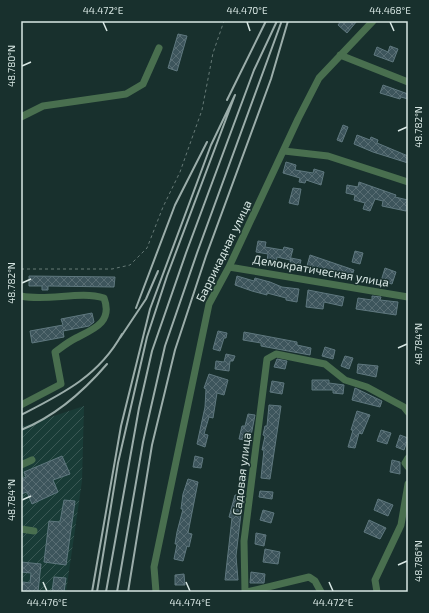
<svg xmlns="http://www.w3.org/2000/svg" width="429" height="613" viewBox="0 0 429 613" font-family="'Exo 2',sans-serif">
<defs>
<pattern id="industrial-furrows" width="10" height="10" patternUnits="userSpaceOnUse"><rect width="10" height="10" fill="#193c37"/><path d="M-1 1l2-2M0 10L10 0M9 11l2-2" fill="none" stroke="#3a5854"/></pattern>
<pattern id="building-cross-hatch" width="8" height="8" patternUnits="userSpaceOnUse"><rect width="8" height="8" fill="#3d555c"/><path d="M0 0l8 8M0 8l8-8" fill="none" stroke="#586d73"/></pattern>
</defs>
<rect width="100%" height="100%" fill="#18302d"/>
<path fill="url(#industrial-furrows)" d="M84,406L82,481L66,592H21V427Z"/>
<path fill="url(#building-cross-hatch)" stroke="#5f787f" d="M341,21H357L347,33L338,25Z
M178,34L187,36L177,71L168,68Z
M390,46L398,49L393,62L374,55L377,47L388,52Z
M383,85L408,94V99L401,97L400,99L380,93Z
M343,125L348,127L342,142L337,140Z
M357,135L370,140L371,137L378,140L377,143L408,156V163L373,152L354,144Z
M286,162L296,165L295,170L313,173L314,169L324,172L321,185L306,180L305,183L299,182L300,178L283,173Z
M359,182L396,195L395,197L408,200L406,211L382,206L383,201L375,199L370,211L363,209L365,203L354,200L355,195L346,193L347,185L358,187Z
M293,188L301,189L298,205L289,203Z
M258,241L266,242L265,247L283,250L284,247L293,249L290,260L277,257L276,263L267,261L268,254L256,252Z
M355,251L363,253L360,264L352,262Z
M310,255L354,270L351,278L307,266Z
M291,258L301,260L299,269L289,266Z
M385,268L396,272L392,284L381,281Z
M29,276L115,277L114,287L48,286V290H42V286H29Z
M237,276L254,281L255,278L270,282L282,287L299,289L297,302L286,300V298L267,293V295L252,291L235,285Z
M308,290L344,297L342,306L324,302L323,309L306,307Z
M372,296L381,297L380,300L398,302L396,315L356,309L358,298L372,300Z
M92,313L94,322L89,326L63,331L64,337L32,343L30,331L63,325L61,319Z
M218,331L227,333L226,338H224L220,351L213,349Z
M244,332L297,342V345L311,348L310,355L261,346V343L243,340Z
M325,347L335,350L333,359L322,356Z
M226,354L235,356L233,361H230L229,371L215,369L216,361L224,362Z
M345,356L353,358L349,369L341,366Z
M277,359L287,361L285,369L274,367Z
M358,364L378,366L376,377L357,373Z
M209,374L228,380L224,395L217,393L213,418L209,417L204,434L208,435L205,447L197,444L205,407L206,389L204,388Z
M312,380H329V383L344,385L343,394L333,393V390H312Z
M272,381L284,383L282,394L270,392Z
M355,388L382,401L380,407L352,400Z
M269,405L281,406L270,479L261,478L264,450H262L265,436L263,435L265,426H267Z
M357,411L370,415L362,434L359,433L355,448L348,447L353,430H351Z
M248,414L255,415L250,441L239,439L242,426H245Z
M381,430L391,433L387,444L377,441Z
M400,435L408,438L404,450L396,447Z
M62,456L70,474L53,480L58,492L32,504L27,492L21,494V479L26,477L24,472Z
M195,456L203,458L201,468L193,467Z
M392,460L400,462V474L390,472Z
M188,479L198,482L188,533L192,534L189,547L187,546L183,561L174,559L177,544H175L177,532L183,509H181L183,494Z
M260,491L273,492L272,499L259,497Z
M235,495L243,496L236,556L238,580H225L232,518L229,517Z
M378,499L393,505L388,516L374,510Z
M64,500L75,501L66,565L44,562L49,521L60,522Z
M263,510L274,513L271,523L260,520Z
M369,520L386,528L380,539L364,532Z
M256,533L266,535L264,546L255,544Z
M265,549L280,552L278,564L263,562Z
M21,562L41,564L38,592H21L23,582L30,583L31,573L21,572Z
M251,572L265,574L264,583H250Z
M184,574L185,585H175V575Z
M54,577L66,578L64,592H52Z"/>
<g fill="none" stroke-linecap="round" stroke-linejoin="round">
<path stroke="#667a77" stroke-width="1" stroke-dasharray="3 3" stroke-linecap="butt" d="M21,269H112L130,265L147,248L163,207L180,172L202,110L213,53L224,21"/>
<path stroke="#496f4f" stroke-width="7" d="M340,55L408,82
M21,117L43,106L126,94L143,84L159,48
M284,151L328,156L408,182
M229,267L408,297
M21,296C48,302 80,290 104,298C113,322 94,329 76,338C68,342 62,347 55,352L61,384L21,405
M408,458L405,463L408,467
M21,465L32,460
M21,529L34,531
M156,592L154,567L209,304L229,267L298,119L319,78L373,21
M245,592L244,541L267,359L276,354L325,364L345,380L367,387L404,407L408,412
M247,592L309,577L315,581L321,592
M377,592L375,580L401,525L408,484"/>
<path stroke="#9badaa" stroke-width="2" d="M227,100L266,21
M136,308L175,205L207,142
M120,338L146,299L158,271L157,274
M21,415C62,394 99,376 122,334
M21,430C56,416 83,392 107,364
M92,592L121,426L150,309L211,145L235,95L167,276L147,337L118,463L97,592
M106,592L139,408L152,351L186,253L254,70L277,21
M117,592L143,442L165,346L197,253L281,23
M128,592L152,445L175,350L206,256L271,79L288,21"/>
</g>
<path fill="none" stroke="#d8e7e4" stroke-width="1.5" d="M103,22L107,31M247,22L250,31M390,22L394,31M22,66L31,62M398,131L407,127M22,283L31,279M398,348L407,344M22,500L31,496M398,565L407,561M43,582L47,591M186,582L190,591M329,582L333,591"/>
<g text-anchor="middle" stroke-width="3" stroke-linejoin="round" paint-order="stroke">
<g font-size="12" fill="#d8e7e4" stroke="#18302d">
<text transform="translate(224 251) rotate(-64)" y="4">Баррикадная улица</text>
<text transform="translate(321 271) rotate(10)" y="4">Демократическая улица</text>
<text transform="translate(242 474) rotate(-83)" y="4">Садовая улица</text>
</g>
</g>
<rect width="429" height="613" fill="none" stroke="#18302d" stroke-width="44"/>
<rect x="22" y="22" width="385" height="569" fill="none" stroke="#d8e7e4" stroke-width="1.5"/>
<g font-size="10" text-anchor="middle" fill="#d8e7e4">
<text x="103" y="14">44.472°E</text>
<text x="247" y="14">44.470°E</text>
<text x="390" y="14">44.468°E</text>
<text transform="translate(11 66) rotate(-90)" y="4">48.780°N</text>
<text transform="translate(418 127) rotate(-90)" y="4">48.782°N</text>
<text transform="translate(11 283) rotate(-90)" y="4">48.782°N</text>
<text transform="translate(418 344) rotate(-90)" y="4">48.784°N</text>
<text transform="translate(11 500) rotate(-90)" y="4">48.784°N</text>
<text transform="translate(418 561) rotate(-90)" y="4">48.786°N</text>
<text x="47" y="606">44.476°E</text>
<text x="190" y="606">44.474°E</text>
<text x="333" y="606">44.472°E</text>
</g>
</svg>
